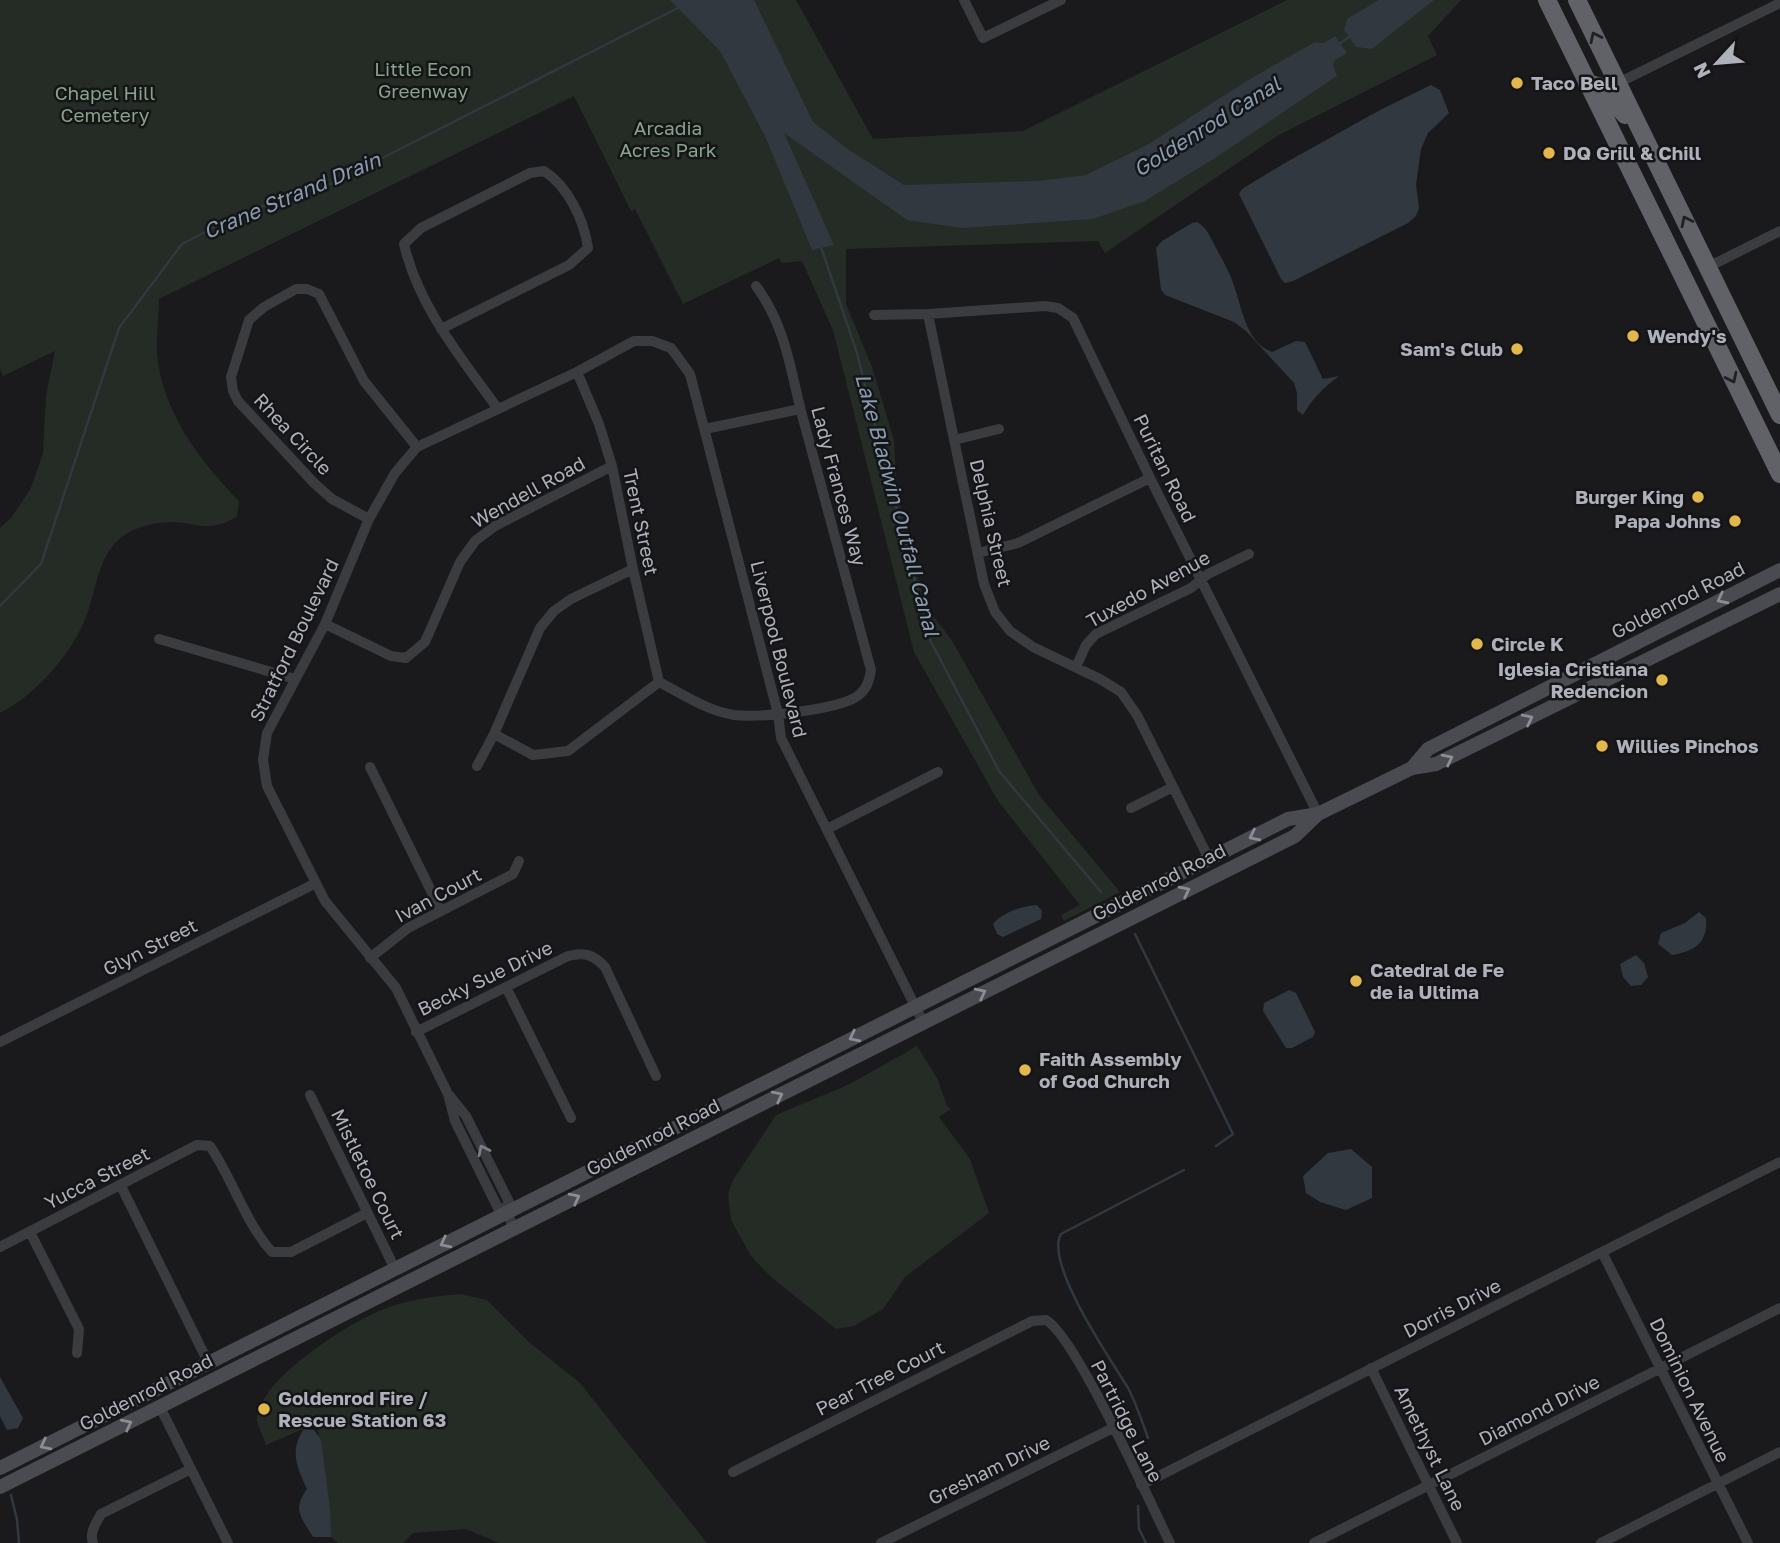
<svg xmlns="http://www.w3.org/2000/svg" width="1780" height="1543" viewBox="0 0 1780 1543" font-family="'Golos Text',sans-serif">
<rect width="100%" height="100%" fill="#1a1a1c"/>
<path fill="#242c25" d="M0,0H796L873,139L1023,131L1287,0H1461L1428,36L1437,55L1277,136L1105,253L1098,241L846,249V304L872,367L894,440L897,493L925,606L951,639L1039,795L1120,892L1064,921L1061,915L1080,905L998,801L914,652L833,330L802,261L782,263L779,258L683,304L635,209L631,211L574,96L159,299C159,317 156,336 157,353C162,412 200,461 239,501L237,517C231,519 224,524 217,525C203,529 188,522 174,522C157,522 137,526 123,536C95,557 97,595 83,624C67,659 34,696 0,713V528L11,518L31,488L43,453L46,396L55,351L3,376L0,369Z
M917,1046L937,1078L947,1106L951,1109L939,1117L970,1159L989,1213L905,1277L883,1309L854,1326L836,1329L771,1277L751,1256L731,1220L728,1194L733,1180L776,1115L850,1084Z
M460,1294L487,1300L529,1342L580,1383L707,1543H499L466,1529L413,1533L403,1543H338L331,1537L317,1423L266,1445C264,1438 258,1427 257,1420C257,1379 357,1317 392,1306C414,1299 436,1296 460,1294Z"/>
<path fill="#31383f" d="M670,0H754L813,122L846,148L904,185L1038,181L1086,175L1147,145L1248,80L1315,42L1324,43L1335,36L1347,53L1335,60L1333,65L1337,76L1215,158L1145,201L1093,219L962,228L907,220L784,133L834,245L812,250L765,136L720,51Z
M1379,0H1434L1372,49L1356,47L1344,30L1347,19Z
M1431,85L1440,90L1449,113L1428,133L1421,149L1416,185L1419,208L1416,216L1408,223L1293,281L1285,283L1281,279L1239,194L1242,189L1285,163L1380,110Z
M1197,222C1207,227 1211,239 1216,248C1222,259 1229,271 1233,283C1242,306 1245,342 1272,352L1296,341L1305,342L1323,379L1339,376C1322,389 1314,397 1303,415L1297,410V393L1294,383L1246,331L1234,322L1165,295L1161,290L1156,248L1162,241L1192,223Z
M1037,905L1042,911L1041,919L1003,937L997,934L993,924C1002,912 1023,906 1037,905Z
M1699,912L1706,918C1708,944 1694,951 1672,955L1658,944L1661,933L1685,923Z
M1636,955L1644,963L1648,977L1641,985L1631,986L1623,977L1620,964Z
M1289,990L1296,993L1315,1032L1313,1037L1292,1048H1286L1263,1011L1264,1003Z
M1351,1149L1372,1167V1198L1346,1210L1320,1202L1306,1193L1303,1176L1328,1153Z
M0,1377L23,1418L18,1428L7,1430L0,1416Z
M304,1429L314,1430L321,1440L330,1509L331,1537H313C301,1517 292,1510 307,1489C297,1468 289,1450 304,1429Z"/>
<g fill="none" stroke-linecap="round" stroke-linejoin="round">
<path stroke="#31383f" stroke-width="2.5" d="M1339,44L1351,36
M821,247L856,350L930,640L999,771L1101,892
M0,606L41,564L119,328L182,244L239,214L333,183L678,8
M1135,934L1233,1134L1216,1146
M1148,1438C1142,1421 1136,1403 1128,1388C1111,1360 1044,1263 1061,1234L1184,1170
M11,1495L17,1520L19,1543
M1138,1506L1139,1529L1146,1543"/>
<path stroke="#3b3c40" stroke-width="10" d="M964,0L983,38L1061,0
M1618,83L1780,3
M1708,267L1780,231
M928,314L984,584L995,612L1010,631L1033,647L1100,679L1121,692L1137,715L1209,859
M874,315L928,314L1045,306L1058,308L1073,318L1150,478L1318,814
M441,329L569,265L588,248C584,220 568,186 544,171L530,173L421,228L404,244C418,306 462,359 498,409
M577,372L599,424L612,466L633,569L659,682
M705,429L800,409
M954,440L999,429
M369,519L332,499L314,483L238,401L233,391L231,377L249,320L264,307L296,289H307L319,294L364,381L417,447
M978,553L1018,543L1150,478
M325,624L391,656L406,658L425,642L460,562L475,541L495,526L612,466
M159,639L295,679
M1076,667L1086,645L1096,634L1191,588L1208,574L1249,554
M494,734L533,755L568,751L659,682C683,694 707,711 734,715C759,718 835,710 856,697C867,690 869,681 871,670C849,589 827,507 805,426C791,377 788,329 756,286
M477,766L494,734L540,628L554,611L571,599L633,569
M370,767L441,911
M1131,808L1173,787
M827,829L938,772
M370,958L408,928L513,874L519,861
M506,987L571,1118
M416,1032L568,956C584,952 593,954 605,967L656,1076
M0,1042L316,883
M310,1095L395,1269
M450,1096L466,1116L509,1202L505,1209
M121,1186L208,1362
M514,1228L505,1209L498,1208L455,1121L448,1094L396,988L325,901L267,786L263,760L267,733L325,624L369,519L395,473L417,447L577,372L634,341H652L671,348L690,374L778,714L781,738L923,1022
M30,1232L79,1329L77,1353
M0,1247L197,1145L210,1146C233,1180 245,1222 272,1252H291L367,1213
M1602,1252L1748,1543
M1371,1368L1457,1543
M160,1407L228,1543
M733,1472L1032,1321L1046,1320C1076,1337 1150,1503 1170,1543
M1141,1485L1780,1162
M93,1543C89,1533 96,1523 101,1514L191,1469
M881,1543L1113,1428
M1314,1543L1780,1308
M1601,1543L1780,1452"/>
<path stroke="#494b50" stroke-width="14" d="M1412,768L1428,749L1780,570
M0,1468L1288,819L1318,814L1412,768L1436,764L1780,594
M0,1487L1295,836L1317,815"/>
<path stroke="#606268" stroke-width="18" d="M1547,0L1780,474
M1577,0L1780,415
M1587,83L1601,87L1625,115"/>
</g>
<defs><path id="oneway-chevron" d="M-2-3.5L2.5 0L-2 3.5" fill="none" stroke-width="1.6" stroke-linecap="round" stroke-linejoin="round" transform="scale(1.75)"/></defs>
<g stroke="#202123">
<use href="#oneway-chevron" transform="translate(1595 37) rotate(-116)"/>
<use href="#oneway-chevron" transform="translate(1686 221) rotate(-116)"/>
<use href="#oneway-chevron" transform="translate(1732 378) rotate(64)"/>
</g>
<g stroke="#8b8d95">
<use href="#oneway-chevron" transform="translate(1722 599) rotate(153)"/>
<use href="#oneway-chevron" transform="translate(1528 719) rotate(-26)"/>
<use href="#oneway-chevron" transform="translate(1448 759) rotate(-27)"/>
<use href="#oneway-chevron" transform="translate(1254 836) rotate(154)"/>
<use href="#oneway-chevron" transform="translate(1185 891) rotate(-27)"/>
<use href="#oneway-chevron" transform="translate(981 993) rotate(-27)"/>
<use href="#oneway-chevron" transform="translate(854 1037) rotate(153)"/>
<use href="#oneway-chevron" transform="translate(778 1096) rotate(-27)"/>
<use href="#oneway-chevron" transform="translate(575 1198) rotate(-27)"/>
<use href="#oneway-chevron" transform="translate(445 1243) rotate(153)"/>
<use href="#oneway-chevron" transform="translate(127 1424) rotate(-27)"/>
<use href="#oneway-chevron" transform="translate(45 1445) rotate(153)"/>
</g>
<use stroke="#7a7c83" href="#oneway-chevron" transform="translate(483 1150) rotate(-116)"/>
<g fill="#e2b74c" stroke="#151517" stroke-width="2.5">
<circle cx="1517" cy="83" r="7"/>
<circle cx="1549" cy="153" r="7"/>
<circle cx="1633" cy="336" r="7"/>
<circle cx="1517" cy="349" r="7"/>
<circle cx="1698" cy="497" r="7"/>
<circle cx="1735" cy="521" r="7"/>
<circle cx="1477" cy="644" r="7"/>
<circle cx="1662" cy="680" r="7"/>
<circle cx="1602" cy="746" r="7"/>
<circle cx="1356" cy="981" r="7"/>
<circle cx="1025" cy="1070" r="7"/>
<circle cx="264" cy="1409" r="7"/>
</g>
<g text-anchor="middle" stroke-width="5" stroke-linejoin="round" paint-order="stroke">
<g font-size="19" fill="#87a38a" stroke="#151517">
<text x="423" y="76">Little Econ<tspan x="423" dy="22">Greenway</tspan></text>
<text x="105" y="100">Chapel Hill<tspan x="105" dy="22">Cemetery</tspan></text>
<text x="668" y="135">Arcadia<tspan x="668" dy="22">Acres Park</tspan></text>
</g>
<g font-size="19" font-weight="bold" fill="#aeb1ba" stroke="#151517" text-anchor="start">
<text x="1531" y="90">Taco Bell</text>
<text x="1563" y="160">DQ Grill &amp; Chill</text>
<text x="1647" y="343">Wendy's</text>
<text x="1503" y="356" text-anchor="end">Sam's Club</text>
<text x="1684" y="504" text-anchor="end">Burger King</text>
<text x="1721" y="528" text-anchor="end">Papa Johns</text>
<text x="1491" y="651">Circle K</text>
<text x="1648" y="676" text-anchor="end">Iglesia Cristiana<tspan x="1648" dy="22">Redencion</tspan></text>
<text x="1616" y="753">Willies Pinchos</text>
<text x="1370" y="977">Catedral de Fe<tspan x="1370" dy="22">de ia Ultima</tspan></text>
<text x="1039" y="1066">Faith Assembly<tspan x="1039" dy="22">of God Church</tspan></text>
<text x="278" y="1405">Goldenrod Fire /<tspan x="278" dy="22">Rescue Station 63</tspan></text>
</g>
<g font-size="19" fill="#aeb1ba" stroke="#151517">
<text transform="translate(293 434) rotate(47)" y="7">Rhea Circle</text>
<text transform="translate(1165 468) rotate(64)" y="7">Puritan Road</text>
<text transform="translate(839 486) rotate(75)" y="7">Lady Frances Way</text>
<text transform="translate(528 492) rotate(-29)" y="7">Wendell Road</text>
<text transform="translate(641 522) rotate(78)" y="7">Trent Street</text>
<text transform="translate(991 523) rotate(77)" y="7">Delphia Street</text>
<text transform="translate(1148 589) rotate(-29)" y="7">Tuxedo Avenue</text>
<text transform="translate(1678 600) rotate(-27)" y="7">Goldenrod Road</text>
<text transform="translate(294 640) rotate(-64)" y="7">Stratford Boulevard</text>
<text transform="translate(779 649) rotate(76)" y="7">Liverpool Boulevard</text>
<text transform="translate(1159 882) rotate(-27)" y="7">Goldenrod Road</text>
<text transform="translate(438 895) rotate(-28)" y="7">Ivan Court</text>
<text transform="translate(150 947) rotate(-27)" y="7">Glyn Street</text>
<text transform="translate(485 978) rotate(-26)" y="7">Becky Sue Drive</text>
<text transform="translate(653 1137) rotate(-27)" y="7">Goldenrod Road</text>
<text transform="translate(368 1174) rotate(64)" y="7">Mistletoe Court</text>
<text transform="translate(97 1178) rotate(-27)" y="7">Yucca Street</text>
<text transform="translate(1452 1308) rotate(-27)" y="7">Dorris Drive</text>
<text transform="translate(880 1378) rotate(-27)" y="7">Pear Tree Court</text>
<text transform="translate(1690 1390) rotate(64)" y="7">Dominion Avenue</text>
<text transform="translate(146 1392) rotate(-27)" y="7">Goldenrod Road</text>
<text transform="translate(1539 1410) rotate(-27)" y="7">Diamond Drive</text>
<text transform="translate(1127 1421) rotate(63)" y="7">Partridge Lane</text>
<text transform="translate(1430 1448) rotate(64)" y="7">Amethyst Lane</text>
<text transform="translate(989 1470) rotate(-26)" y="7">Gresham Drive</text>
</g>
<g font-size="21" font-style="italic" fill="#889cb1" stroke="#151517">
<text transform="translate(1207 127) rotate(-32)" y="7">Goldenrod Canal</text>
<text transform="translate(292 196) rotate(-23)" y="7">Crane Strand Drain</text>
<text transform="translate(897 505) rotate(75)" y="7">Lake Bladwin Outfall Canal</text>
</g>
</g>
<g transform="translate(1717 63) rotate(244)" stroke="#151517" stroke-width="5" paint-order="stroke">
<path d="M0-5L12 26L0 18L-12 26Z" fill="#aeb1ba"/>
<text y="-10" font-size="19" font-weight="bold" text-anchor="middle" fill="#aeb1ba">N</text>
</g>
</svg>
